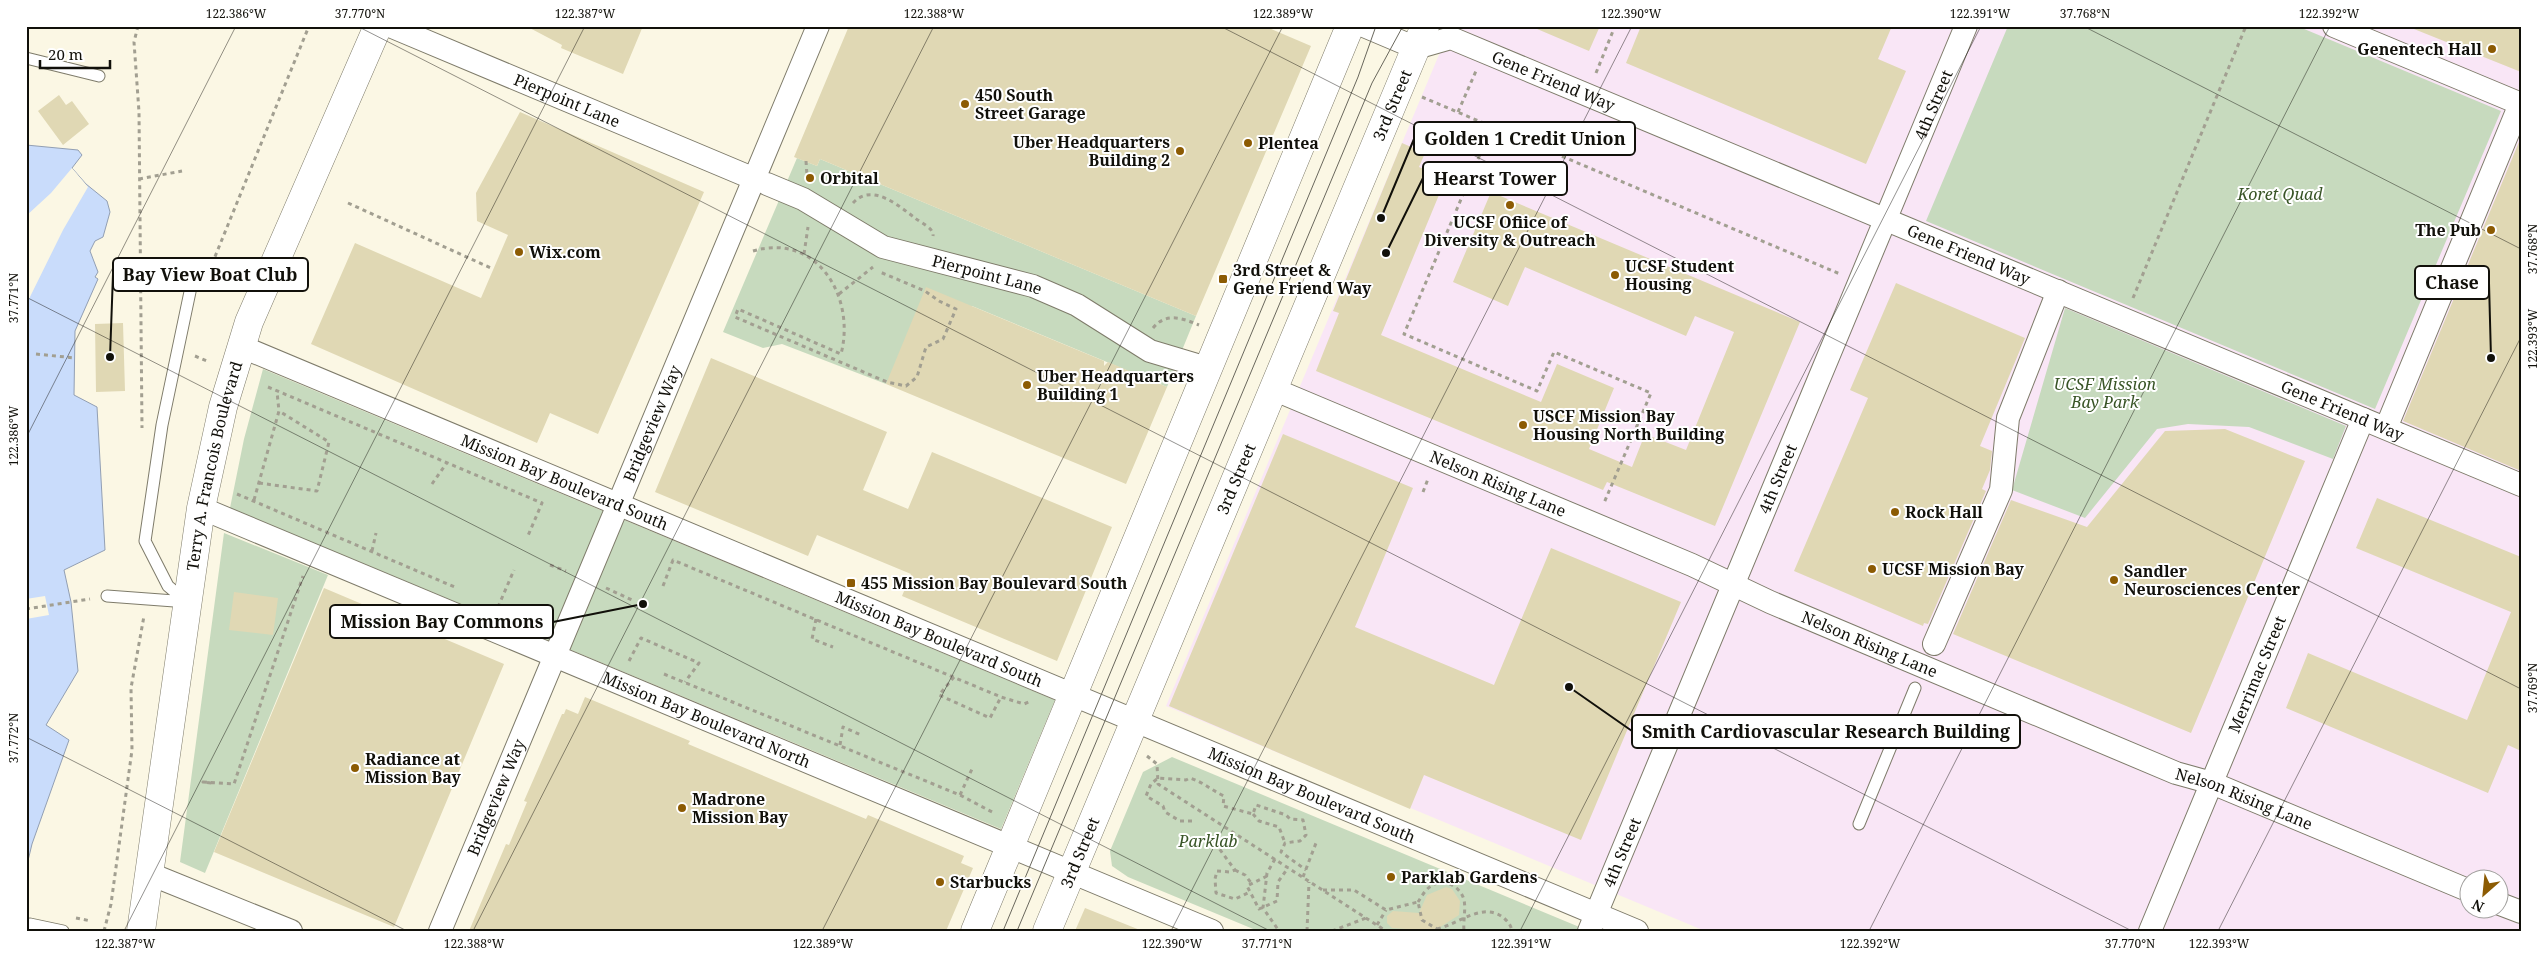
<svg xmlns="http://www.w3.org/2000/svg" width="2547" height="957" viewBox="0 0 2547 957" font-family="'Noto Serif',serif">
<rect width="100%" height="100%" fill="#fbf7e4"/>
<path fill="#f9e6f6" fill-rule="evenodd" d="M1451,26H2521V931H1705L1166,706ZM2470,880H2500V910H2470Z"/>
<path fill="#c7dabe" d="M2008,26H2297L2501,111L2375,409L1926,221Z
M797,158L817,166L820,159L1196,316L1167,387L972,306L886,384L782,344L763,348L723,332Z
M2065,308L2346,426L2333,459L2249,427L2188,424L2157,429L2085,518L2012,490Z
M263,369L1055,700L1001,829L230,508L244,439Z
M224,533L328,575L205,873L180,862Z
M1172,757L1589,931H1258L1128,877L1112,866L1110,851L1143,772Z"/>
<path fill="#c9dcfb" stroke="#929fb3" d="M26,145L78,150L82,155L72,168L86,184L107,201L110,212L103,237L95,241L90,251L98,272L95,277L98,279L75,331L74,395L97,407L105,550L64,570L71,602L78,671L46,725L69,740L32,844L26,869Z"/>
<path fill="#fbf7e4" d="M72,168L88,187L63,230L26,305V216L51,193Z
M45,596L49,615L26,619V599Z"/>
<path fill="#e0d8b4" d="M526,26H643L623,74L561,48L562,45Z
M849,26H1264L1311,46L1196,316L820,159L817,166L794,157Z
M1530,26H1600L1589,51Z
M1641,26H1892L1878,59L1906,71L1866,164L1626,63Z
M2409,26H2521V72L2409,27Z
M59,95L66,105L72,101L89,124L63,145L38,111Z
M520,112L704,192L598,434L550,413L537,443L311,344L355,243L481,298L508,235L477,221L476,193Z
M2521,137V471L2403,421Z
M1402,143L1425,153L1419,167L1446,178L1381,335L1541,402L1557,364L1614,388L1589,449L1632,467L1645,434L1686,450L1734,332L1695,316L1686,336L1525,267L1508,306L1453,282L1491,192L1800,322L1715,526L1607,482L1603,490L1316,371L1339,313L1333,311Z
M1896,283L2025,338L1980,446L1992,451L1990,470L1982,489L1986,491L1928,624L1924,623L1923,626L1794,571L1868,398L1850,390Z
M926,287L1104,361V366L1108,362L1167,387L1126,484L886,384Z
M123,323L125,391L96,392L95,324Z
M711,358L887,432L863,490L908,509L932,452L1112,527L1057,661L902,596L911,574L817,535L808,556L655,492Z
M2225,429L2305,461L2191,733L1953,634L2011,500L2087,527L2165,431Z
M1283,434L1413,488L1355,627L1494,685L1551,548L1681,602L1581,840L1424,775L1410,809L1169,706Z
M2377,498L2521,557V751L2508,745L2488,793L2286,708L2308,653L2467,720L2511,612L2356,548Z
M324,588L504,664L394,927L214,852Z
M234,592L278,598L273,635L229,630Z
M585,697L690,741L688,744L866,819L868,815L964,856L961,863L973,868L946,931H469L506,844L509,845L527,802L524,801L562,714H564L566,709L578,714Z
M1446,887L1452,889L1460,901L1459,915L1434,931L1392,928L1387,923V916L1393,911L1419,913L1427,895Z
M1085,908L1140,930V931H1075Z"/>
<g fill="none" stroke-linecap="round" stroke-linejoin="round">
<defs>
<path id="lane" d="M26,58L99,76
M107,596L188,602
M187,602L168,586L145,541L162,425L195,268
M1859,824L1915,688
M30,924L63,931"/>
<g id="street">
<path id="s1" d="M390,26L745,175"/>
<path id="s2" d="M1364,26L1416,48L1451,38L2521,485"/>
<path d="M2334,26L2521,104"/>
<path id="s3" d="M767,184L803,199L883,247L1033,286L1077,305L1150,351L1207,368"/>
<path id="s4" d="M240,346L1637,931"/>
<path id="s5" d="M1273,389L1692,565L1770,602L2176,773L2212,783L2470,891"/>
<path d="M2386,428L2520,104"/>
<path id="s6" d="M201,508L1212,931"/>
<path d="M1934,644L2001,490L2008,418L2058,291"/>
<path d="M150,874L291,931"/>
<path d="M2500,904L2521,912"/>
<path id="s7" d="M440,931L818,26"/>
<path id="s8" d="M1589,931L1966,26"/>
<path id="s9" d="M2150,931L2363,419"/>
</g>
<g id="secondary">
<path id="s10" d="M141,931L201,508L223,407L249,322L378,26"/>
</g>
<g id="primary">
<path d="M975,931L1350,26"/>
<path id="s11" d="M1047,931L1425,26"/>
</g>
</defs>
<use href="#lane" stroke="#7e7b6a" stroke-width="13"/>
<use href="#street" stroke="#7e7b6a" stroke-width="24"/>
<use href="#secondary" stroke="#7e7b6a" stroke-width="29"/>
<use href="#primary" stroke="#7e7b6a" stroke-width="29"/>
<path stroke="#a29f91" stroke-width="3" stroke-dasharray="4 4" stroke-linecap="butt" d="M138,26L134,42L139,112L142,428
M1596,73L1615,26
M1422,97L1840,274
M1458,112L1476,71
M1492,126L1404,334L1537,391L1554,352L1651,393L1604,503
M806,161L807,176
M139,179L182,171
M348,203L493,269
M853,203C872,182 899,206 915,218C921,223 934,228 933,236
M753,251C817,232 856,297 841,354L738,309L735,317L887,382L906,386L917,377L926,347L943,339L956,309L939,301L925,291L880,272
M804,254L808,227
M212,264L309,26
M839,294L873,267
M2133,298L2246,26
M1153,328C1166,312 1182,318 1199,325
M36,354L75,358
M195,356L207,361
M268,387L542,503L527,538
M259,483L317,491L329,442L279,411
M432,484L446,464
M1423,492L1428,479
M237,494L457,588
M254,500L279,411L277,392
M372,551L376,533
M550,565L566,571
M663,586L673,560L1001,697L1024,704L1031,701
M606,588L632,600
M498,607L514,570
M26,609L90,599
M816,619L812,639L833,647
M629,661L641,638L699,663L685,682
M664,674L960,795L994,813
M954,677L939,695L990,718L1001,697
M840,745L843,727L861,735
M1147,756L1157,764L1158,784L1386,931
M211,783L203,782L234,784L303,576
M960,795L972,769
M1253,814L1259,821L1279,827L1285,843
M1192,821H1180L1165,812L1163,806L1146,796L1151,784L1158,778L1186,780L1190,778C1203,782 1211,790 1224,796L1223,806L1253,814L1256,805L1286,815L1290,819L1303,820L1306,835L1300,841L1285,843L1281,852L1306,870
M1215,843L1235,870L1230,872L1217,871L1215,879L1216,893L1235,899L1250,892
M1275,859L1267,873L1263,908L1279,931
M1235,870L1245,875L1252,884
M1267,876L1247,886L1259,909L1277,901L1278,882L1288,868
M1303,877L1316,843L1318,844
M1323,890H1354L1386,910L1418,902L1422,920L1437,929L1436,931
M1418,902C1422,896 1426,888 1433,885C1445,878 1461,887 1464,900C1466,909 1463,921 1464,931
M76,918L91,921
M1377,925L1386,910
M1437,929C1459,924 1483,901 1504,918C1508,922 1511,925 1512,931
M104,931L111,904L132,750L131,688L144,616
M1307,931L1309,882
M1332,931L1366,918"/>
<use href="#lane" stroke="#fff" stroke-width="11"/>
<use href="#street" stroke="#fff" stroke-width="22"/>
<use href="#secondary" stroke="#fff" stroke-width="28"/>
<use href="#primary" stroke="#fff" stroke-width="28"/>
<path stroke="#69675c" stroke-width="1" d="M1003,931L1358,77L1376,26
M1017,931L1372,83L1403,26"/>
</g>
<path fill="none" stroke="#11100a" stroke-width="1" stroke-opacity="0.45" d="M357,26L2132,931M1220,26L2521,689M2083,26L2521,249M26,297L1270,931M26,438L236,26M26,737L407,931M124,931L585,26M473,931L934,26M822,931L1283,26M1171,931L1632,26M1520,931L1981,26M1869,931L2330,26M2218,931L2521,337"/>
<g fill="#8c5b03" stroke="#fff" stroke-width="2">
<circle cx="2492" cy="49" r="5"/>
<circle cx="965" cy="104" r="5"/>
<circle cx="1248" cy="143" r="5"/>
<circle cx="1180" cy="151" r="5"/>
<circle cx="810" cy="178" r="5"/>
<circle cx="1510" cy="205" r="5"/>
<circle cx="2491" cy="230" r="5"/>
<circle cx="519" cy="252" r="5"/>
<circle cx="1615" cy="275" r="5"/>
<rect x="1218" y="274" width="10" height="10" rx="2.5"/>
<circle cx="1027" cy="385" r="5"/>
<circle cx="1523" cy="425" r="5"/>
<circle cx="1895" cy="512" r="5"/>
<circle cx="1872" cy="569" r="5"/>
<circle cx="2114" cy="580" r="5"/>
<rect x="846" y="578" width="10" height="10" rx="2.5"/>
<circle cx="355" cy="768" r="5"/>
<circle cx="682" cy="808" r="5"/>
<circle cx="1391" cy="877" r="5"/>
<circle cx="940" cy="882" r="5"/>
</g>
<g text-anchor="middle" stroke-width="4" stroke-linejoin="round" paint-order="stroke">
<g font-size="16" font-weight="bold" fill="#11100a" stroke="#fff" text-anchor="start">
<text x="2482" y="55" text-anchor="end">Genentech Hall</text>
<text x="975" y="101">450 South<tspan x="975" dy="18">Street Garage</tspan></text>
<text x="1170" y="148" text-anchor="end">Uber Headquarters<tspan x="1170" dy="18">Building 2</tspan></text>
<text x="1258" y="149">Plentea</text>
<text x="820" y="184">Orbital</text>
<text x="1510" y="228" text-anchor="middle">UCSF Ofiice of<tspan x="1510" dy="18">Diversity &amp; Outreach</tspan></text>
<text x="2481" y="236" text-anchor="end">The Pub</text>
<text x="529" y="258">Wix.com</text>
<text x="1625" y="272">UCSF Student<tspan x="1625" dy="18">Housing</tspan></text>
<text x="1233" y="276">3rd Street &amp;<tspan x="1233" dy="18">Gene Friend Way</tspan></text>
<text x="1037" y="382">Uber Headquarters<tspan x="1037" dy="18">Building 1</tspan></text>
<text x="1533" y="422">USCF Mission Bay<tspan x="1533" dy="18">Housing North Building</tspan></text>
<text x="1905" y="518">Rock Hall</text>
<text x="1882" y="575">UCSF Mission Bay</text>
<text x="2124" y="577">Sandler<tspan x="2124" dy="18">Neurosciences Center</tspan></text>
<text x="861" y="589">455 Mission Bay Boulevard South</text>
<text x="365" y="765">Radiance at<tspan x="365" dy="18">Mission Bay</tspan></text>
<text x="692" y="805">Madrone<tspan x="692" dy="18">Mission Bay</tspan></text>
<text x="1401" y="883">Parklab Gardens</text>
<text x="950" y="888">Starbucks</text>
</g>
<g font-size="16" fill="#11100a" stroke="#fff">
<text dy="6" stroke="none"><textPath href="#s2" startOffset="204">Gene Friend Way</textPath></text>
<text dy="6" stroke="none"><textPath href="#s1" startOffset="192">Pierpoint Lane</textPath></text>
<text dy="6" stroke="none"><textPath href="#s11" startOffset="895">3rd Street</textPath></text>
<text dy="6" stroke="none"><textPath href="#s8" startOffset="895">4th Street</textPath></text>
<text dy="6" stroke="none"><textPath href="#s2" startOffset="654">Gene Friend Way</textPath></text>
<text dy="6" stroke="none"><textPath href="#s3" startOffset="240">Pierpoint Lane</textPath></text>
<text dy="6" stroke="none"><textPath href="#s2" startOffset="1059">Gene Friend Way</textPath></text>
<text dy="6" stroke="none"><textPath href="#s7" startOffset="550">Bridgeview Way</textPath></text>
<text dy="6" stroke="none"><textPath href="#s10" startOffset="471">Terry A. Francois Boulevard</textPath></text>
<text dy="6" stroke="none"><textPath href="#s11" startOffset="490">3rd Street</textPath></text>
<text dy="6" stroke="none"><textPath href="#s8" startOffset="490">4th Street</textPath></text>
<text dy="6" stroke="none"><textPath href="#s4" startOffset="352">Mission Bay Boulevard South</textPath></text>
<text dy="6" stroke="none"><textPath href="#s5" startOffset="244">Nelson Rising Lane</textPath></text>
<text dy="6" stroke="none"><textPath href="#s4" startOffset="758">Mission Bay Boulevard South</textPath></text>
<text dy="6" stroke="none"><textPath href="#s5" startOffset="649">Nelson Rising Lane</textPath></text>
<text dy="6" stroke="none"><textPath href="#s9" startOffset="278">Merrimac Street</textPath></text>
<text dy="6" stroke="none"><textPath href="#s6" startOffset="548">Mission Bay Boulevard North</textPath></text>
<text dy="6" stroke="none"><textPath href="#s4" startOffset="1162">Mission Bay Boulevard South</textPath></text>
<text dy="6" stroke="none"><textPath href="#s7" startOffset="145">Bridgeview Way</textPath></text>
<text dy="6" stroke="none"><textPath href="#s5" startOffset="1054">Nelson Rising Lane</textPath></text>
<text dy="6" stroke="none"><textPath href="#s11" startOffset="85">3rd Street</textPath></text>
<text dy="6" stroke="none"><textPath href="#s8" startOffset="85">4th Street</textPath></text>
</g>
<g font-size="16" font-style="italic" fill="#385426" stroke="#fff">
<text x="2280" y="200">Koret Quad</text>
<text x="2105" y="390">UCSF Mission<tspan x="2105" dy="18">Bay Park</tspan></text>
<text x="1208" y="847">Parklab</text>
</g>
</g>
<path fill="none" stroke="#11100a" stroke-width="2" d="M1381 218L1414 139M1386 253L1423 178M110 357L113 274M2491 358L2489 283M643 604L553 622M1569 687L1632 731"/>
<g fill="#11100a" stroke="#fff" stroke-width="2">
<circle cx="1381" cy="218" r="5"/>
<circle cx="1386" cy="253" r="5"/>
<circle cx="110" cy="357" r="5"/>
<circle cx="2491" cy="358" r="5"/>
<circle cx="643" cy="604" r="5"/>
<circle cx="1569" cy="687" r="5"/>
</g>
<g fill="#fff" stroke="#11100a" stroke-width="2">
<rect x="1414" y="122" width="221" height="33" rx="5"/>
<rect x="1423" y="162" width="144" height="33" rx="5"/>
<rect x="113" y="258" width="195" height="33" rx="5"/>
<rect x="2415" y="266" width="74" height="33" rx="5"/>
<rect x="330" y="605" width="223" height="33" rx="5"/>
<rect x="1632" y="715" width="388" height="33" rx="5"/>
</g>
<g font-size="18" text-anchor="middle" font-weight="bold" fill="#11100a">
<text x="1525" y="145">Golden 1 Credit Union</text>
<text x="1495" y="185">Hearst Tower</text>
<text x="210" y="281">Bay View Boat Club</text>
<text x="2452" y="289">Chase</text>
<text x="442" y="628">Mission Bay Commons</text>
<text x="1826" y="738">Smith Cardiovascular Research Building</text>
</g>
<rect width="2547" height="957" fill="none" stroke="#ffffff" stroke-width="55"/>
<g transform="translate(2484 894) rotate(207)"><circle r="24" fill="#ffffff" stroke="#a09f9d"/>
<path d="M0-4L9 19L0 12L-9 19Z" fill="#8c5b03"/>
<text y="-8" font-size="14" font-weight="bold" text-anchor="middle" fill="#11100a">N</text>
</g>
<path d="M40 60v8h70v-8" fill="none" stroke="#11100a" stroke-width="2.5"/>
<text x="48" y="60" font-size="15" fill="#11100a" stroke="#ffffff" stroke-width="4" paint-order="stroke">20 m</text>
<rect x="28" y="28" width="2492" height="902" fill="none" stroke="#11100a" stroke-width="2"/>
<g font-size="12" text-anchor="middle" fill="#11100a">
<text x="236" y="18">122.386°W</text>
<text x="360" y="18">37.770°N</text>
<text x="585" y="18">122.387°W</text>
<text x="934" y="18">122.388°W</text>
<text x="1283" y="18">122.389°W</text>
<text x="1631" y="18">122.390°W</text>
<text x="1980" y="18">122.391°W</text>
<text x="2085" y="18">37.768°N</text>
<text x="2329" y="18">122.392°W</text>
<text transform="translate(2533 249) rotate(-90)" y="4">37.768°N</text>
<text transform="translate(14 298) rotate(-90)" y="4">37.771°N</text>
<text transform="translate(2533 339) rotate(-90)" y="4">122.393°W</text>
<text transform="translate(14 436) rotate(-90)" y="4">122.386°W</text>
<text transform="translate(2533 688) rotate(-90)" y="4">37.769°N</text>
<text transform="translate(14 738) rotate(-90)" y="4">37.772°N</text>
<text x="125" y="948">122.387°W</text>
<text x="474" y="948">122.388°W</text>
<text x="823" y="948">122.389°W</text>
<text x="1172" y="948">122.390°W</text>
<text x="1267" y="948">37.771°N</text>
<text x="1521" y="948">122.391°W</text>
<text x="1870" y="948">122.392°W</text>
<text x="2130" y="948">37.770°N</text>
<text x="2219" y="948">122.393°W</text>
</g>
</svg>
